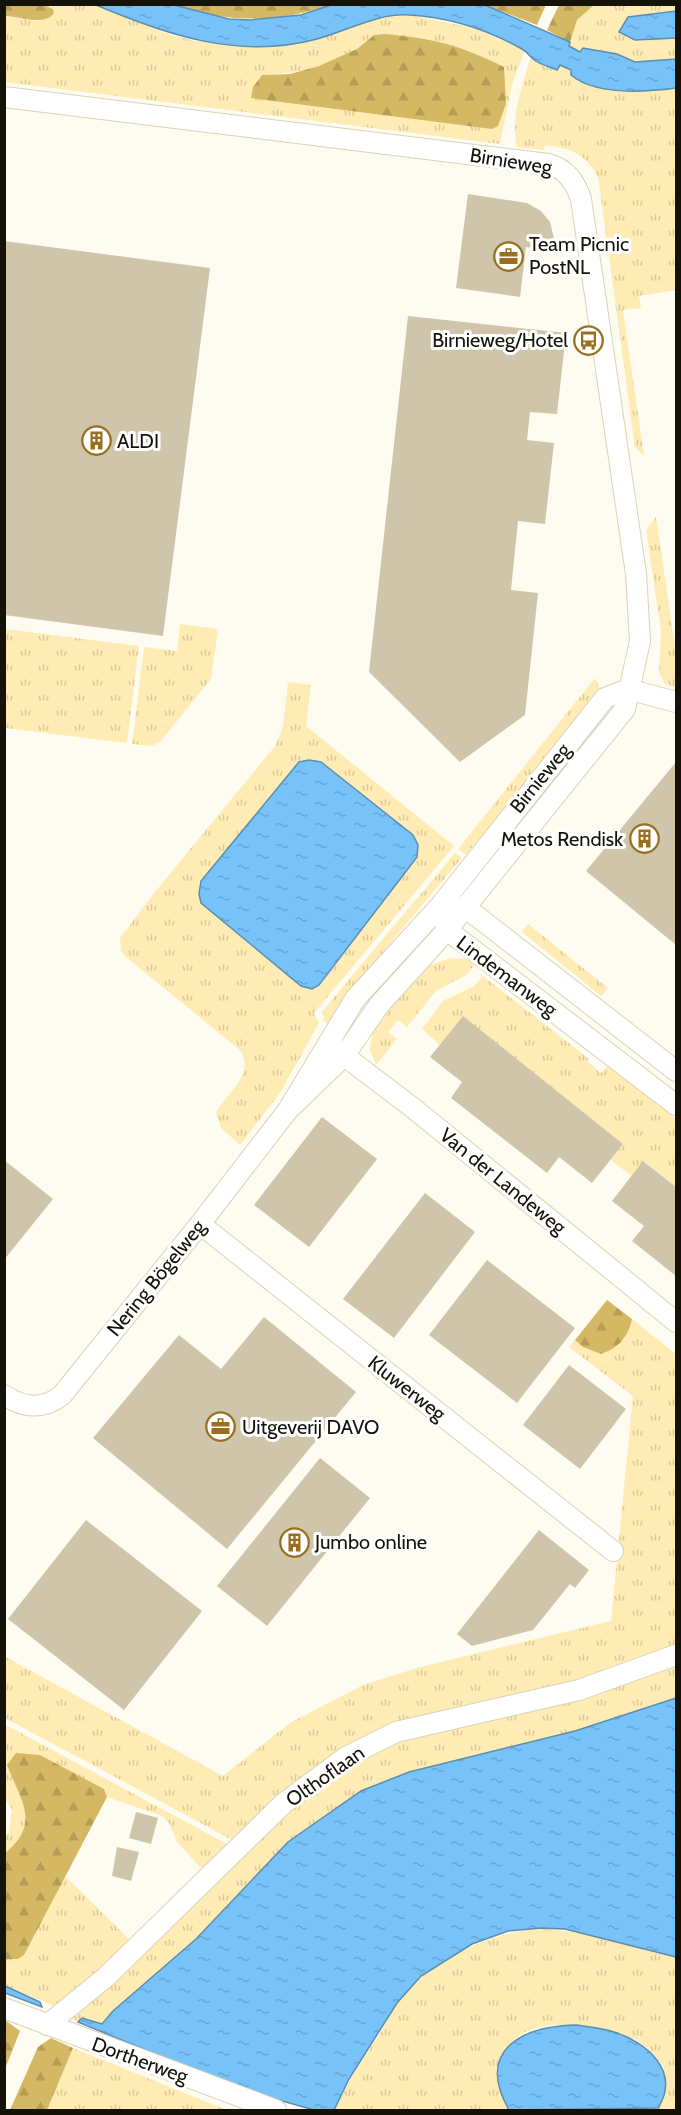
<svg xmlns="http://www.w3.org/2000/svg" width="681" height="2115" viewBox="0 0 681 2115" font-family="Cabin,sans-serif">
<defs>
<pattern id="grass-tufts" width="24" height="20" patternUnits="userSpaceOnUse" patternTransform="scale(1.5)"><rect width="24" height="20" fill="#ffecb4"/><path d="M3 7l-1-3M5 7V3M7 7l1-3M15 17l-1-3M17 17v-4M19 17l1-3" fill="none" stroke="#dac999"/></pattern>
<pattern id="forest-firs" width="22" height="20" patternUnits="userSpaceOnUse" patternTransform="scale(1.5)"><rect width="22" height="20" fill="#d4b864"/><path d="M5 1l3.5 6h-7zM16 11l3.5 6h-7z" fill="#b59d55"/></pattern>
<pattern id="water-ripples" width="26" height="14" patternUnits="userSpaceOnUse" patternTransform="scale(1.5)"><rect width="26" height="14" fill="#78c2fa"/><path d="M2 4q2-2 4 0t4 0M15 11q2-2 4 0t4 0" fill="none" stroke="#67a6d5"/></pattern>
</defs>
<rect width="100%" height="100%" fill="#fefbf0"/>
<path fill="url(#grass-tufts)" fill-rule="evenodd" d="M43,5H96L163,32L191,40L244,47L295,44L379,18L410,15L474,28L525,50L512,85L500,144L5,82V16L38,21L54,13L53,9ZM374,35C424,34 460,45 503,67L506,104L253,87L262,75C293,73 330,69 356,50C363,45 367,39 374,35Z
M594,5H676V11L628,17L635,40L676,38V59L635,62L617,54L580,52L568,46L577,20Z
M530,59L556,70L560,65L571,70V75L628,90L676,88V290L639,296L641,308L623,310L644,456L635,447L598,177C586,154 570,148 545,145L544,150L517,147C510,117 522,87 530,59Z
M656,517L676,653V693L674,692L675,687L665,684L659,673L661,631L646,530Z
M180,624L218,629L211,679L160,742L151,746L132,744L144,647L177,651Z
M5,629L139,646L127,743L5,728Z
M595,678L600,689L466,855L458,849Z
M288,682L311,685L306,726L454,846L314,1013L319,1023L280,1093L240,1145L221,1128L216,1113C227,1092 256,1074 240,1050L127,958L121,951L120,938L155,892L276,745L283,726ZM309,760L321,762L413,835L417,857L320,985L312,988L301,986L201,903L199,894Z
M455,853L462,858L391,942L384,951L386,953L329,1025L323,1020L325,1017L321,1013Z
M528,924L608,988L601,996L522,932Z
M450,958L467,959L476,963L466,975L436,991L407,1027L398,1020L388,1032L397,1039L376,1065L370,1049L374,1026L422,968Z
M483,976L589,1059L587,1061L601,1073L609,1065L676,1119V1187L644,1161L632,1176L611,1160L623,1144L463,1017L440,1045L422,1029L443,1001L474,986Z
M632,1319L676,1354V1651L604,1677L409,1724L236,1842L5,1718L4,1656L223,1776L290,1723L363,1685L420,1667L611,1621L633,1396L569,1347L575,1340L583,1347L624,1340Z
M676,1659V1698L575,1731L409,1772L361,1791L288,1842L196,1939L113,2011L102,2025L69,2019L268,1823L382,1743Z
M4,1724L227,1844L203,1867H200L177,1842L169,1823L162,1816L107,1797L104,1789L7,1765C20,1800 42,1823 5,1853V1838L9,1832L12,1810L5,1798Z
M65,1876L134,1944L64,2010L5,1986V1959H17L24,1955Z
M541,1928L596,1935L652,1952L676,1957V2110H656L658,2108L664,2067C656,2058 648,2047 638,2041C609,2026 540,2014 514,2040C511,2044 508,2051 505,2056C492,2079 498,2088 509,2110H334C347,2083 362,2060 379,2035C386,2025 390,2012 397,2003C431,1958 487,1934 541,1928Z
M73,2048L227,2110H47Z"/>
<path fill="url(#forest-firs)" d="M5,4L43,5L53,9L54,13C44,27 19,16 5,16Z
M174,5H331C277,23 227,23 174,5Z
M485,5H546L537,25Z
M559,5H594L577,20L570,42L547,30Z
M384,34C433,38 460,45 504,67L506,104L498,126L492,129L251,98L253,87L262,75L290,74L319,66L357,49L374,35Z
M607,1300L632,1319C628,1338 618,1348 601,1354L583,1347L575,1340Z
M16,1753L40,1755L104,1789L107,1797L24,1955L18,1959H4L5,1853C42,1823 20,1800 7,1765Z
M5,2020L20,2031L5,2069Z
M51,2038L73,2048L47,2110H10L38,2047Z"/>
<path fill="url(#water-ripples)" stroke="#5a8db2" stroke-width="1.5" d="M96,5H174L229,19L250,20L301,15L331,5H485L570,42L569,46L580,52L583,48L617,54L635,62L676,59V88C646,92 596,96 571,75V70L560,65L557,70C550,67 542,65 536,61C530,58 528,52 522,49C488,30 448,17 409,15C377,13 347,31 317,39C239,60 167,35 96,5Z
M676,11V38L635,40L619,32L628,17Z
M309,760L321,762L413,835L418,845L417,857L319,985L312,989L301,986L201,903L199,894L201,881L299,762Z
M676,1698V1957L565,1929L541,1928L508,1931L472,1944L421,1976L397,2003L349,2079L334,2110H314L240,2089L78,2022L82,2018L102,2024L113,2011L196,1939L288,1842L361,1791L409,1772L575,1731Z
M5,1986L40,2002L42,2007L5,1993Z
M577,2025C589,2027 602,2028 614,2032C647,2042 681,2072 658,2108L509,2110C475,2050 522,2026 577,2025Z"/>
<path fill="#cec5ab" d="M468,194L527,203L541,211L550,222L557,251L526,247L520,297L456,288Z
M4,241L210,268L163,636L4,615Z
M408,316L566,333L557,414L530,412L527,440L554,443L545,524L518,521L511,590L538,593L525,715L460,762L369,672Z
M676,762V945L586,871Z
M463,1016L623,1144L592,1183L559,1157L547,1173L451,1098L462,1082L430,1057Z
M322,1117L377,1159L309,1247L254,1205Z
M4,1160L53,1199L4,1260Z
M643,1161L676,1187V1276L632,1241L644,1226L612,1201Z
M425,1193L475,1232L394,1338L343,1299Z
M487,1260L575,1328L517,1403L429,1335Z
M264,1317L356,1392L227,1549L93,1438L179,1335L221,1369Z
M569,1365L626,1409L580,1469L523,1425Z
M320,1458L370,1498L267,1626L217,1586Z
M86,1520L202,1611L124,1710L8,1619Z
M539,1530L589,1570L575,1588L570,1584L533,1630L472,1646L457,1634Z
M136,1812L158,1818L151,1844L129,1838Z
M117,1847L139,1852L131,1881L112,1876Z"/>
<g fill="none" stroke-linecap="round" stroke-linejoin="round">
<defs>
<path id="minor" d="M4,97L548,164C567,169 575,182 581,199L636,574L640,641L625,709L447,930L379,1005L344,1056L288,1110
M451,907H465L676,1071
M443,917L447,930L676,1105
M334,1048L413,1108L676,1322
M200,1224L613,1551
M4,1395C23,1408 44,1410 62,1395L200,1224L288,1110L355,999L440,906L605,698L628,689L676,702
M4,2008L276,2110
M47,2025L106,1977L284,1803L346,1757L396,1732L579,1690L676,1655"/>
</defs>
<use href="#minor" stroke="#dad2b8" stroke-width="22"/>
<use href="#minor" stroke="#fff" stroke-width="20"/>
</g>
<defs>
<symbol id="office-ring" viewBox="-11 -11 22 22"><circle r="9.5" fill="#fff" stroke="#996e1c" stroke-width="1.5"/><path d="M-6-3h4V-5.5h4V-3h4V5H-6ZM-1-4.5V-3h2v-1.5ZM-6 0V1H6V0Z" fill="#996e1c"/></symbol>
<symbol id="bus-ring" viewBox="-11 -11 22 22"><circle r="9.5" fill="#fff" stroke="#996e1c" stroke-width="1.5"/><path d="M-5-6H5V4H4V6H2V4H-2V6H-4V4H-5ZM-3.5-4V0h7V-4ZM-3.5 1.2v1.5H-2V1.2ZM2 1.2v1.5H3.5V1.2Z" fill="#996e1c"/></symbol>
<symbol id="building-ring" viewBox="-11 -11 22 22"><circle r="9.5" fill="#fff" stroke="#996e1c" stroke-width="1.5"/><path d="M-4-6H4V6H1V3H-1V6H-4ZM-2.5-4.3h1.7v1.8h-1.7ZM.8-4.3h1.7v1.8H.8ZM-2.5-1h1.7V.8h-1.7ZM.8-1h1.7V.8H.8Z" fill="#996e1c"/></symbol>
</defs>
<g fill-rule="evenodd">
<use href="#office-ring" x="492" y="240" width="33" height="33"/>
<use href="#bus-ring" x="572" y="324" width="33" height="33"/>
<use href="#building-ring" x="80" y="424" width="33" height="33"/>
<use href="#building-ring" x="628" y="822" width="33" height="33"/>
<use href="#office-ring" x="204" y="1410" width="33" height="33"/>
<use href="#building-ring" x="278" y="1526" width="33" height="33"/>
</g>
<g text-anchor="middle" stroke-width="6" stroke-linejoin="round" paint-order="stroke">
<g font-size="20" fill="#151209" stroke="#fff">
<text transform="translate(511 161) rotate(9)" y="7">Birnieweg</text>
<text transform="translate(540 778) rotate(-51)" y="7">Birnieweg</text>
<text transform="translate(507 976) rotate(37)" y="7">Lindemanweg</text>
<text transform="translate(503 1181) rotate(39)" y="7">Van der Landeweg</text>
<text transform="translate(156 1278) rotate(-51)" y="7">Nering Bögelweg</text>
<text transform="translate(407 1388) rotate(38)" y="7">Kluwerweg</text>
<text transform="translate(325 1776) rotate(-35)" y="7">Olthoflaan</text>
<text transform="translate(140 2060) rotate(20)" y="7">Dortherweg</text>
</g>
<g font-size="20" fill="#151209" stroke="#fff" text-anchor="start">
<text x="529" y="251">Team Picnic<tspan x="529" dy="23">PostNL</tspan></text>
<text x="568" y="347" text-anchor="end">Birnieweg/Hotel</text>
<text x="117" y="448">ALDI</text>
<text x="623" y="846" text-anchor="end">Metos Rendisk</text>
<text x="242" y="1434">Uitgeverij DAVO</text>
<text x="315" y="1549">Jumbo online</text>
</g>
</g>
<rect width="681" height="2115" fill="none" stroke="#151209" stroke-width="12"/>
</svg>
